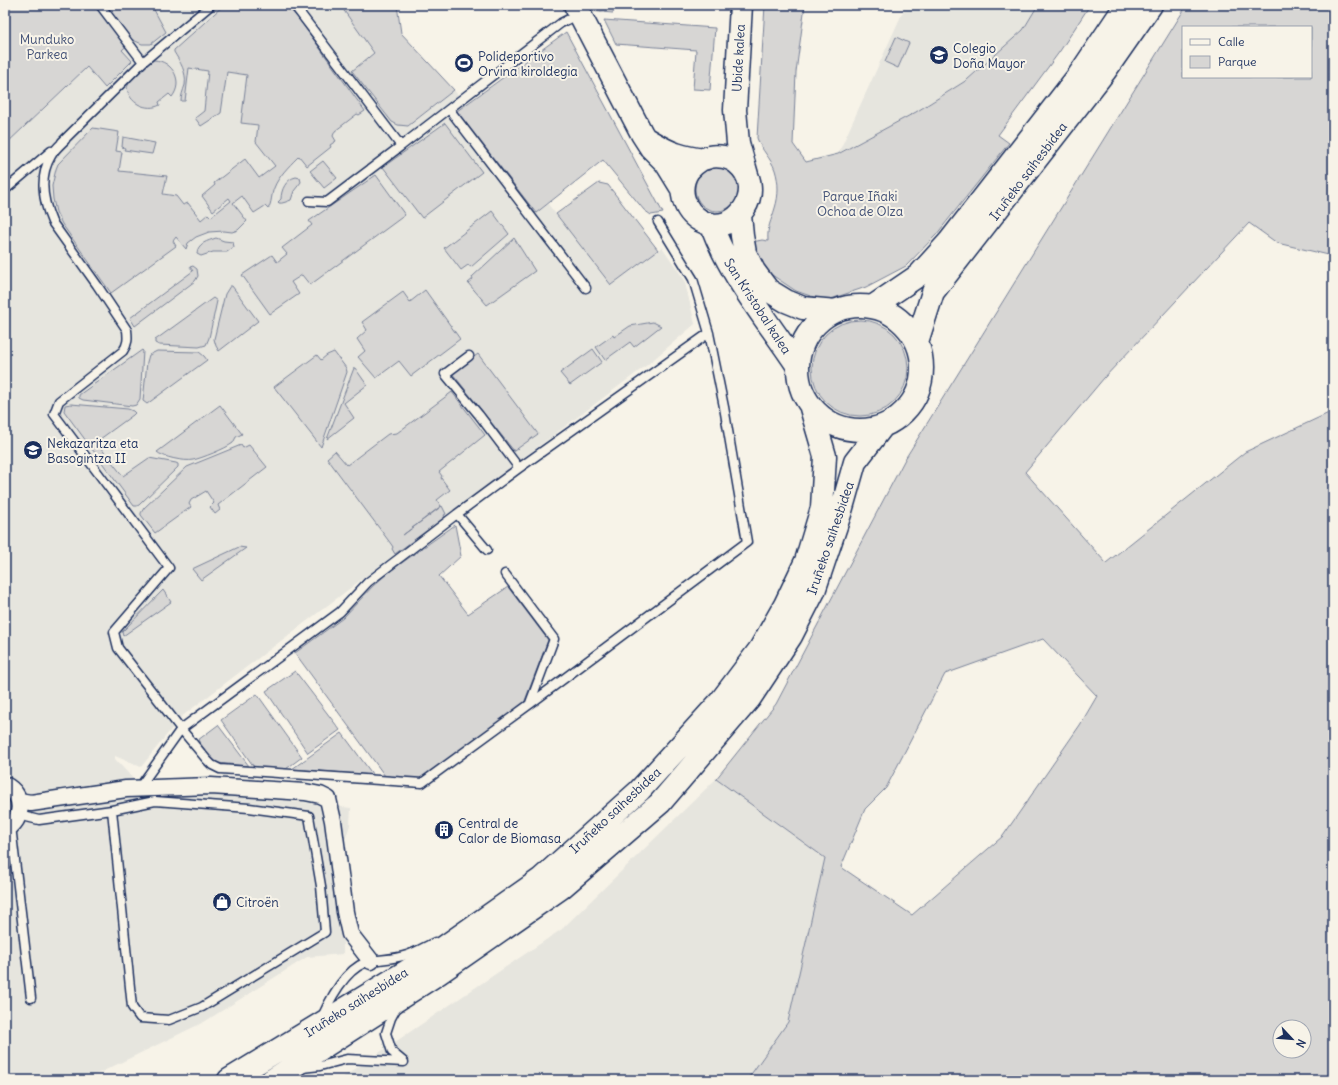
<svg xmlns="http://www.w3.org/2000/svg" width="1338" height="1085" viewBox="0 0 1338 1085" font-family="Delius,sans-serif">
<rect width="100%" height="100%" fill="#f7f3e8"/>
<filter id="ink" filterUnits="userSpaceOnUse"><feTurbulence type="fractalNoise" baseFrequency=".025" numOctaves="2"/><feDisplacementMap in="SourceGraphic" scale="8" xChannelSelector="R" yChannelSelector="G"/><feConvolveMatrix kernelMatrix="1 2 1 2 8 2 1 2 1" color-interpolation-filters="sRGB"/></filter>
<g filter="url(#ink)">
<path fill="#e6e5de" d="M153,5H340L374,53L353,72L377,104L394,124L408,126L454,90L465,104L457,111L536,213L548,204L611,285L662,247L684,279L695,324L647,365L395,554L181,717L141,767L115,756V759L137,783L351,808L350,825L342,849L343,954L307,957L204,1022L85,1080H5V145L87,67L106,88L132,61L121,50L133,40L142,44L152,6Z
M906,5H1038L1023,30L967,80L916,112L838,154Z
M716,779L825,858L788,1022L747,1080H339L562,929Z"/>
<path fill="#d7d6d4" stroke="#798299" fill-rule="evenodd" d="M5,5H153L152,6L166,32L151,44H142L133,40L122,50L132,61L105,88L87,67L5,145Z
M224,5H286L298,18L365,111L359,115L357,114L335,131L333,136L336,141L330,145L331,147L307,166L299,156L297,158C289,166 278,177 274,188C271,195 272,203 268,209L265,206L254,213L242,196L233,203L247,221L238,230L232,232L224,231L209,232L196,237L188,243L186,249L176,237L173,241L176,246L111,293L62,224L56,212L53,199L52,186L56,169L58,164L93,128L119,132L116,151L122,152L119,171L167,176L163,194L176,196L183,205L188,203L201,220L208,214L211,217L231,201L229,198L213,211L202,196L215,185L214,183L245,159L259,178L275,166L256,142L258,125L241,123L247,75L227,72L221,113L201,126L195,118L204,111L208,71L189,68L185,101H181C181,96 183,91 185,85C187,72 180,62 174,52V50Z
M340,5H397L401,33L454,90L408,126L398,125L392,122L352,71L374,53Z
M586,5H614L613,13L589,11Z
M765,5H805L796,72L793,144L806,162L838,154L916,112L967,80L1023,30L1038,5H1090L1060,51L998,135L1009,143L936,235L906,266L866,287L825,301L796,291L766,271L752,242L762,240L768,241C767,226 771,222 775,208C779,195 779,183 775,170C771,158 761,150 757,138Z
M1187,5H1333V256L1277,243L1249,223L1104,378L1025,472L1106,563L1245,452L1333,411V1080H747L788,1022L825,858L716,779L776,704L905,459ZM1183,27H1311V77H1183ZM1043,639L1097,696L1080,725L1003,836L912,915L841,867L865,809L886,788L945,674ZM1280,1027H1304V1051H1280Z
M604,20L715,28L710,90L693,89L696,50L616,44Z
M566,32L663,213L651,215L644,210L603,160L536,213L457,111Z
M896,37L909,43L898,68L885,62Z
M154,60C173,61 184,82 172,97L169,94L159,102L160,105C147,112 128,103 127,87C133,76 143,66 154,60Z
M445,123L482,172L422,218L383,167Z
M123,137L155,143L152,154L124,150L125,148L122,147Z
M323,161L337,178L324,188L310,171Z
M695 189a22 22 0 1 1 44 0a22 22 0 1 1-44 0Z
M376,175L405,215L310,285L302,275L291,282L299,294L270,314L242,275L272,255L277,262L287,254L282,248L312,225L309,221Z
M296,177L300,178L301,182L294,191L291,200C288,201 282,204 279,203L278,202L281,199C281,190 286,179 296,177Z
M599,183L608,185L658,250L611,285L556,214Z
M492,211L509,234L471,267L468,265L461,270L444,248Z
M216,238L224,241L233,242L234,247L227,252H213L201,256L197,254C197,243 208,241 216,238Z
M514,238L535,271L487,305L468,283L473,279L472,277Z
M193,266L197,269L198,276L195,281L135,326L130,318L193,271L190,267Z
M230,286H232L258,321L219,351L216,346L214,339L225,294Z
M425,290L460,339L411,376L399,361L376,378L358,357L365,351L357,339L367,330L362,322L403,292L410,302Z
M213,298L217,301L209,338L206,345L199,347L159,345L155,343V340L158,338Z
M812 368a48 48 0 1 1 96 0a48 48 0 1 1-96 0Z
M653,322L661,326L634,347L630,342L605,360L596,347L613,335L614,337L630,326Z
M593,349L602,362L570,385L560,373Z
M142,350L143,351L140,399L136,405L132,406L83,400L79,398V395L83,392Z
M157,351L199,352L204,356L207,360L147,404L143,401L147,362L149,355Z
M334,352L346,368L347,372L321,447L274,387L317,355L321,360L327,355Z
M478,354L538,434L514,451L452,373Z
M354,368H355L367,385L344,403L354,418L327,439Z
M452,392L485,435L439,472L442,476L441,478L450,490L437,500L441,506L403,535L442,506L446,514L444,515L445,517L395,554L392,549L393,547L391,544L327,458L335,451L347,465L388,434L397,433Z
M71,404L128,409L133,411L135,413L133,415L96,442L123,476L149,458L176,463L178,464V467L139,505L137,506H134L64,411L65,405Z
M220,405L242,434L236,437L233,443C225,449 202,458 193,460C185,462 162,457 157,452Z
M241,445L243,448L249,445L267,467L218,505L220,510L215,514L210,507L214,503L206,491L191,500L189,504L191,507L155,533L141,515V513L144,508L187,467Z
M455,525L461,556L439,576L468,614L508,587L548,640L524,703L421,779L385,776L295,653L343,618L373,586L389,572Z
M239,547L246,548L201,580L192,569Z
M163,590L171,602L123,636L122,632Z
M295,671L340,730L308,753L266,691Z
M257,694L302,757L286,769L254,767L221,720Z
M218,725L249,766L217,763C209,758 204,748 198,740Z
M342,733L373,775L292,769Z"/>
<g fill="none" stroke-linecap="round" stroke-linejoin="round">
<defs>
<path id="lane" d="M100,5L143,62
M294,5L401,146L449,109L586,288
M449,109L561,23L579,14
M65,140C60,145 54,150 51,156C39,176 43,201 52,222L97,285L127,330C128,339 128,344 123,351L59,401L54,414L169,568L114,632L118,648L181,729L207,760L212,765L220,769L422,783L530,704L747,542L724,407L709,333L693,279L658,222
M62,142L143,62L211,5
M5,190L51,151
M309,201L327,202L401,146
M469,356L445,374L479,415L519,468
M487,550L457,514L519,468L709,333
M505,574L554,639L530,703
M139,788L181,729L340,612L368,582L457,514
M18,815L39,820L112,810L132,1007L140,1018L169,1020L202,1007L325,932L321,886L309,816L249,808L155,801L112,810
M11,826L31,998
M322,1017C331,997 348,965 371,961C384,959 395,959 407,955C417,952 426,946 435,942
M302,1068L320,1066L347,1059L404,1062L392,1052L386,1033L391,1018L397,1007"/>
<path id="street" d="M5,785C25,795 24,820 5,830
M19,801L31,803L126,789L211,786L305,792L320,795L328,799L333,821L345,912L350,934L371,961"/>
<path id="secondary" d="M575,5L642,134L651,148L666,163L682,189
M741,5L735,110L738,143L747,175
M646,139C655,144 666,151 676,154C682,156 697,160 703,159C705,159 707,158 709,157C718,155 730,157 737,163C769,189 736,239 701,221C683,211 677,188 688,171C692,166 697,162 702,159
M740,215L742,236L745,253L754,271L768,290L786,301L803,308L836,311
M711,224C730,276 767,320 797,365"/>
<path id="highway" d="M798 368a62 62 0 1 1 124 0a62 62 0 1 1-124 0Z
M872,307L919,275L949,242L1079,75L1126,5
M917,342L933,292L1105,71L1151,5
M229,1080L430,957L541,879L639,791L720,702L760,649L785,605L806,561L822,508L825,456L811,408
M272,1080L439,973L561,888L660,803L750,698L791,636L814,591L841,511L855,462L882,427"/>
</defs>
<use href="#lane" stroke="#1b2f5e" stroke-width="11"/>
<use href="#street" stroke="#1b2f5e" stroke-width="19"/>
<use href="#secondary" stroke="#1b2f5e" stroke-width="25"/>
<use href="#highway" stroke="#1b2f5e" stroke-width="25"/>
<use href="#lane" stroke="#f7f3e8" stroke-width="8"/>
<use href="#street" stroke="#f7f3e8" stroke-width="16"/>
<use href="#secondary" stroke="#f7f3e8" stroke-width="22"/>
<use href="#highway" stroke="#f7f3e8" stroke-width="22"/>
</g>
</g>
<defs>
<symbol id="school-disc" viewBox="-11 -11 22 22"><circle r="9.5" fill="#1b2f5e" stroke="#f7f3e8"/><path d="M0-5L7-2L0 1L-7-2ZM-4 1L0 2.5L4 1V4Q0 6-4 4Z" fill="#fff"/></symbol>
<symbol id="stadium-disc" viewBox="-11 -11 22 22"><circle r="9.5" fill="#1b2f5e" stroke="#f7f3e8"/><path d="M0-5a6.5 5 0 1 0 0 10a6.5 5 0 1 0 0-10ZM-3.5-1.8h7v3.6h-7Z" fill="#fff"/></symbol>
<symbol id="university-disc" viewBox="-11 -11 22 22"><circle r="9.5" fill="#1b2f5e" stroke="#f7f3e8"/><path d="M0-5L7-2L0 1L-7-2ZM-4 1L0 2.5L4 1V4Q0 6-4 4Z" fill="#fff"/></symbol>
<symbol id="building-disc" viewBox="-11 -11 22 22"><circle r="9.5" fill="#1b2f5e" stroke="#f7f3e8"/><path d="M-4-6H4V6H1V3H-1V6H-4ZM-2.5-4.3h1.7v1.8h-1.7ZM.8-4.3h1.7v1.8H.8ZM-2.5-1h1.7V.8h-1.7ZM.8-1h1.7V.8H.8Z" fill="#fff"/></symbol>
<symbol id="shop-disc" viewBox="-11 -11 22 22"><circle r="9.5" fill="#1b2f5e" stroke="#f7f3e8"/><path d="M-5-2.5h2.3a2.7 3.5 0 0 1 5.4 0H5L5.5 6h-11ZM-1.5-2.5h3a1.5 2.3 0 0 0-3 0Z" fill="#fff"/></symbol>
</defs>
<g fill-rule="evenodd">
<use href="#school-disc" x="928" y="44" width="22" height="22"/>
<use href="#stadium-disc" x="453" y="52" width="22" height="22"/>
<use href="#university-disc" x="22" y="439" width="22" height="22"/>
<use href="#building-disc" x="433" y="819" width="22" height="22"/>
<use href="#shop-disc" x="211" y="891" width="22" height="22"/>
</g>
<g text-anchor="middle" stroke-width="4" stroke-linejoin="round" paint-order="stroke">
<g font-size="13" fill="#415076" stroke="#f7f3e8">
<text x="47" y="44">Munduko<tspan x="47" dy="15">Parkea</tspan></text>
<text x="860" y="201">Parque Iñaki<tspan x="860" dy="15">Ochoa de Olza</tspan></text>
</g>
<g font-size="13" fill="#1b2f5e" stroke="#f7f3e8" text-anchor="start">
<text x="953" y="53">Colegio<tspan x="953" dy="15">Doña Mayor</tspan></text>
<text x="478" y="61">Polideportivo<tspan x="478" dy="15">Orvina kiroldegia</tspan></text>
<text x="47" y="448">Nekazaritza eta<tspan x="47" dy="15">Basogintza II</tspan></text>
<text x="458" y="828">Central de<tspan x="458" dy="15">Calor de Biomasa</tspan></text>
<text x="236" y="907">Citroën</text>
</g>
<g font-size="13" fill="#1b2f5e" stroke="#f7f3e8">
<text transform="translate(738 58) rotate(-87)" y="5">Ubide kalea</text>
<text transform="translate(1028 171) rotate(-53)" y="5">Iruñeko saihesbidea</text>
<text transform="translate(758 306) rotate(57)" y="5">San Kristobal kalea</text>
<text transform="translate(830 538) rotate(-71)" y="5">Iruñeko saihesbidea</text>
<text transform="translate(615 810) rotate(-43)" y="5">Iruñeko saihesbidea</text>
<text transform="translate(356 1002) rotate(-32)" y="5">Iruñeko saihesbidea</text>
</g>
</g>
<rect width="1338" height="1085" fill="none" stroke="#f7f3e8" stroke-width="20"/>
<rect x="10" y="10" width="1318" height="1065" fill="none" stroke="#1b2f5e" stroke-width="1.5" filter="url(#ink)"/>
<rect x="1182" y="26" width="130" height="52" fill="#f7f3e8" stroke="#9fa5b1"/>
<rect x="1190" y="39" width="20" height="6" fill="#f7f3e8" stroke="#9fa5b1"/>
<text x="1218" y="46" font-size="12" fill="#1b2f5e">Calle</text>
<rect x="1190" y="56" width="20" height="12" fill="#d7d6d4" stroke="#9fa5b1"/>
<text x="1218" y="66" font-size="12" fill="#1b2f5e">Parque</text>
<g transform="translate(1292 1039) rotate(116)"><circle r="19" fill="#f7f3e8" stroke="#9fa5b1"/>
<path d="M0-3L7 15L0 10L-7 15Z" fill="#1b2f5e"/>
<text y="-6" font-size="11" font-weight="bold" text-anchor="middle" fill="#1b2f5e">N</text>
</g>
</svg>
